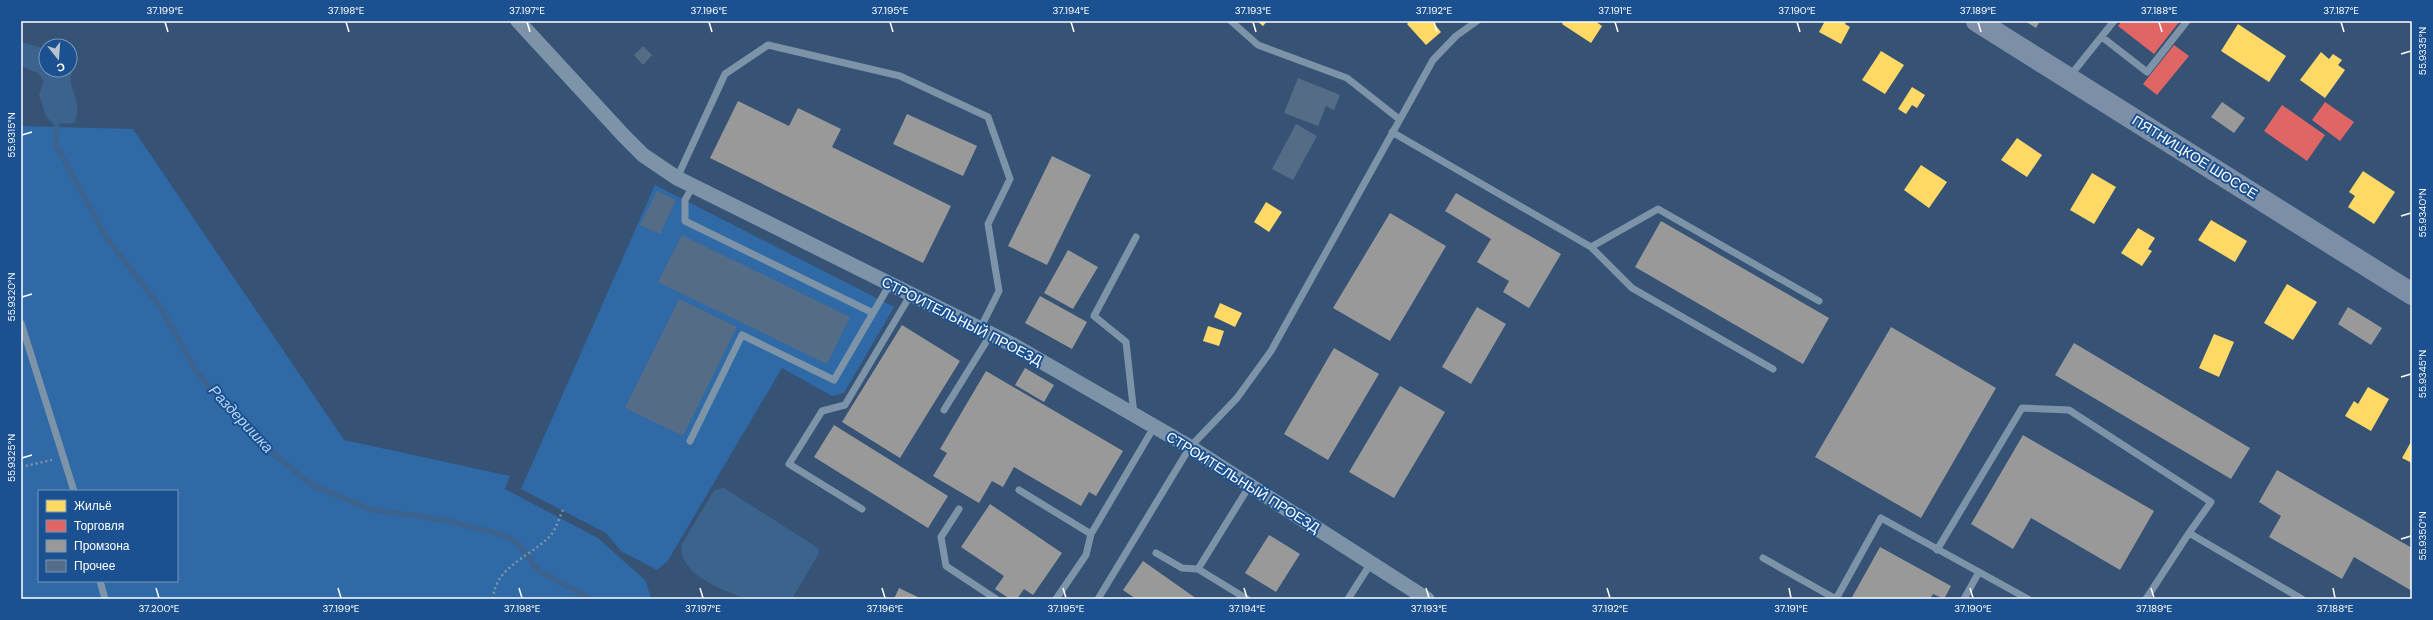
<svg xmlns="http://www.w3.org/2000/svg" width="2433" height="620" viewBox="0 0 2433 620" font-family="'DM Sans',sans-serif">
<rect width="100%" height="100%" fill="#365375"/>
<path fill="#2f69a6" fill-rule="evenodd" d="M21,126L133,129L344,440L510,476L505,489L598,538L646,581L651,599H21ZM39,491H177V581H39Z
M655,185L894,307L844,393L832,396L782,368L667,562L657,570L621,551L606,533L521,489Z"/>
<path fill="#3c628e" d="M21,42L46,49V70H70V58C78,65 70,71 71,79C71,94 83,104 74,123L53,124L46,116L39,95L44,81L38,73L21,66Z
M724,488L818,548L819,553L792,599C778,599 761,602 748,599C727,593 675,573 682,544L714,490Z"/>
<path fill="#ffd966" d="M1257,21H1267L1263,26Z
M1410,21H1432L1441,32L1426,45L1407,24Z
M1564,21H1595L1602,26L1591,43L1562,24Z
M1825,21H1846L1845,24L1850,27L1841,44L1819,32Z
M2238,24L2286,56L2269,82L2221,51Z
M1881,51L1904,65L1885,94L1862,80Z
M2321,52L2329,59L2333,54L2342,60L2338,65L2345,70L2325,98L2300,80Z
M1912,87L1925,95L1917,108L1912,105L1906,114L1898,109Z
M2017,138L2042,155L2027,177L2001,160Z
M1921,165L1947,182L1929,208L1904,190Z
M2363,171L2395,192L2374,224L2348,207L2355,196L2349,192Z
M2092,173L2116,187L2094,224L2070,210Z
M1266,202L1282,212L1269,232L1254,222Z
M2211,220L2247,241L2235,262L2198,240Z
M2138,228L2155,238L2148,249L2152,251L2142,266L2121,253Z
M2287,284L2317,302L2293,340L2264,323Z
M1220,303L1242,313L1235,327L1214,317Z
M1208,326L1224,331L1219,346L1203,341Z
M2214,334L2234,342L2219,377L2199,368Z
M2368,387L2389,399L2371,431L2345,416L2354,401L2358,404Z
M2412,440V463L2402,458Z"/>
<path fill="#e06666" d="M2122,21H2180L2154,54L2118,26Z
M2174,45L2189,56L2157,95L2143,84Z
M2325,102L2354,122L2340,141L2312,120Z
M2282,105L2325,135L2307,161L2264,131Z"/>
<path fill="#999" d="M2025,21H2040L2036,28Z
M738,101L789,126L798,108L841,129L832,147L951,206L923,263L710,158Z
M2222,102L2245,118L2234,133L2211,117Z
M907,114L977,146L963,176L893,144Z
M1052,156L1091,175L1047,265L1008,246Z
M1456,193L1561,254L1529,308L1503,292L1509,281L1477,262L1491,239L1445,211Z
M1390,213L1446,246L1390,341L1333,308Z
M1661,221L1829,318L1803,364L1635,267Z
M1068,250L1098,267L1073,309L1044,293Z
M1040,296L1087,322L1072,349L1025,323Z
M1477,307L1506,324L1471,384L1442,367Z
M2348,307L2382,328L2371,345L2338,324Z
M902,325L960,361L900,458L842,422Z
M1891,327L1996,388L1921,518L1815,457Z
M2074,343L2250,448L2231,479L2055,375Z
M1334,348L1379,374L1328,460L1284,434Z
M1025,368L1054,385L1044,402L1015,385Z
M986,371L1123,451L1096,496L1089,492L1081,506L1014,467L1003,487L992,481L979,503L933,476L947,453L940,449Z
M1400,386L1445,412L1394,498L1349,472Z
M834,425L948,496L928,528L814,457Z
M2023,435L2154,511L2120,570L2031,518L2013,549L1971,524Z
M2277,470L2412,548V591L2354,557L2342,579L2269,537L2281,516L2259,502Z
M990,504L1062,553L1033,595L1024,589L1017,599H1010L995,589L1004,576L961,547Z
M1269,535L1300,554L1276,592L1245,573Z
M1880,547L1951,586L1944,599L1933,594L1930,599H1851Z
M1143,561L1197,599H1136L1123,590Z
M899,588L922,599H894Z"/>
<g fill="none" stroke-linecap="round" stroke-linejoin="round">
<path stroke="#3c628e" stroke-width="5.5" d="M57,116L56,145L106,237L160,307L195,369L222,403L268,449L310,484L369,509L444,520L507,536L518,544L539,571L591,599"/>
</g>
<path fill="#546c86" d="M643,46L652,55L643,65L634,55Z
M1298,78L1340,95L1334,110L1326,106L1318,126L1284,113Z
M1296,124L1317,136L1293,180L1272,169Z
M657,191L676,200L660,234L640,225Z
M682,235L850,317L827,364L658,282Z
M679,299L737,327L683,436L625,408Z"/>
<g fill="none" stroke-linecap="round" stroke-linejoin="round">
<path stroke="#7d93a8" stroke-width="2.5" stroke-dasharray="2 3" stroke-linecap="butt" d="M21,467L52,460
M493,599C495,566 531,557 551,535C556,529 559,518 563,510"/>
<path stroke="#7d93a8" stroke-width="7" d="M1231,21L1258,45L1347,78L1399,119
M2102,37L2147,72L2187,21
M2070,76L2114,21
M1392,132L1591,247L1632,288L1773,369
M677,178L725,74L768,45L900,76L988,117L1010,179L988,224L999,291L980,329
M693,186L685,200V221L873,313
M1591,247L1658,209L1819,301
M21,323L74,491
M944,410L991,334
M1134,415L1126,342L1094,316L1136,237
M690,441L742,335L834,380L890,284
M1019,490L1091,534
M862,509L789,464L822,411L845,405L911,294
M959,509L941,537L946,566L996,599
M1937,550L2022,408L2069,410L2211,502L2189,533
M1156,553L1182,568L1198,569
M1763,558L1836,599
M100,581L105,599
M1056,599L1086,555L1091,534L1154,427
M1098,599L1190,447L1237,398L1271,351L1433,60L1456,36L1477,21
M1247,599L1198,569L1250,485
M1348,599L1371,563
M1836,599L1881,518L2028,599
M1964,599L1979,572
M2146,599L2189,533L2302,599"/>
<path stroke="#7d93a8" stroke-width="15" d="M518,21L624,136L643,155L677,178L1013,345L1190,447L1427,599"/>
<path stroke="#7d8fa7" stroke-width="22" d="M1977,21L2412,294"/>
</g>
<path fill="none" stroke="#fff" stroke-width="1.5" d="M165,22L168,32M346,22L349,32M527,22L530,32M709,22L712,32M890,22L893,32M1071,22L1074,32M1253,22L1256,32M1434,22L1437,32M1615,22L1618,32M1797,22L1800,32M1978,22L1981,32M2159,22L2162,32M2341,22L2344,32M2401,54L2411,51M22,135L32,132M2401,216L2411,213M22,297L32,294M2401,377L2411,374M22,458L32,455M2401,539L2411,536M156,588L159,598M338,588L341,598M519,588L522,598M700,588L703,598M882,588L885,598M1063,588L1066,598M1244,588L1247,598M1426,588L1429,598M1607,588L1610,598M1789,588L1791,598M1970,588L1973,598M2151,588L2154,598M2333,588L2335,598"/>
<g text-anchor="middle" stroke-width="4" stroke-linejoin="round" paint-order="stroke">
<g font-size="14" fill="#fff" stroke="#1b5190">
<text transform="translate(2195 157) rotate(32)" y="5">ПЯТНИЦКОЕ ШОССЕ</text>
<text transform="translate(962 321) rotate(27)" y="5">СТРОИТЕЛЬНЫЙ ПРОЕЗД</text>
<text transform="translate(1243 482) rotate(32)" y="5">СТРОИТЕЛЬНЫЙ ПРОЕЗД</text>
</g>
<g font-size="15" font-style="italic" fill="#b6d5f5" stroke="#1b5190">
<text transform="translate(241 419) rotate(47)" y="5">Раздеришка</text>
</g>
</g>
<rect width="2433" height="620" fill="none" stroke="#1b5190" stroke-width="44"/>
<rect x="38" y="490" width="140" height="92" fill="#1b5190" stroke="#7697bc"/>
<rect x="46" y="500" width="20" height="12" fill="#ffd966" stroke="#7697bc"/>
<text x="74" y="510" font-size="12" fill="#ffffff">Жильё</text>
<rect x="46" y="520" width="20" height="12" fill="#e06666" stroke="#7697bc"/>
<text x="74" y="530" font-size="12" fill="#ffffff">Торговля</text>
<rect x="46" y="540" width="20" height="12" fill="#999999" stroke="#7697bc"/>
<text x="74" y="550" font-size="12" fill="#ffffff">Промзона</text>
<rect x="46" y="560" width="20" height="12" fill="#546c86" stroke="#7697bc"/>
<text x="74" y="570" font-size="12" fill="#ffffff">Прочее</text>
<g transform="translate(58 58) rotate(163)"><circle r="19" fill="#1b5190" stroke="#7697bc"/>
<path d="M0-3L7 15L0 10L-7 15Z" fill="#b9c3cf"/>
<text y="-6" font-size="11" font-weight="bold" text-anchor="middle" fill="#ffffff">С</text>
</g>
<rect x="22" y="22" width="2389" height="576" fill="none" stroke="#fff" stroke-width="1.5"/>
<g font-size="10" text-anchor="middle" fill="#fff">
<text x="165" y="14">37.199°E</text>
<text x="346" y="14">37.198°E</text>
<text x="527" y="14">37.197°E</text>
<text x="709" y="14">37.196°E</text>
<text x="890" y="14">37.195°E</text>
<text x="1071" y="14">37.194°E</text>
<text x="1253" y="14">37.193°E</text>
<text x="1434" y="14">37.192°E</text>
<text x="1615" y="14">37.191°E</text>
<text x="1797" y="14">37.190°E</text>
<text x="1978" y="14">37.189°E</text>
<text x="2159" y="14">37.188°E</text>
<text x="2341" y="14">37.187°E</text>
<text transform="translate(2422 51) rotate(-90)" y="4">55.9335°N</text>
<text transform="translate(11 135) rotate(-90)" y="4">55.9315°N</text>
<text transform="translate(2422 213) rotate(-90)" y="4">55.9340°N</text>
<text transform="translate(11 297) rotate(-90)" y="4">55.9320°N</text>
<text transform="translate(2422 374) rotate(-90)" y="4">55.9345°N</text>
<text transform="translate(11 458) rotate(-90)" y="4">55.9325°N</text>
<text transform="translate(2422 536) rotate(-90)" y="4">55.9350°N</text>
<text x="159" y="612">37.200°E</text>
<text x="341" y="612">37.199°E</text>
<text x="522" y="612">37.198°E</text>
<text x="703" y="612">37.197°E</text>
<text x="885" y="612">37.196°E</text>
<text x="1066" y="612">37.195°E</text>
<text x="1247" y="612">37.194°E</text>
<text x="1429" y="612">37.193°E</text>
<text x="1610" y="612">37.192°E</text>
<text x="1791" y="612">37.191°E</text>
<text x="1973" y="612">37.190°E</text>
<text x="2154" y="612">37.189°E</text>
<text x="2335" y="612">37.188°E</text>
</g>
</svg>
